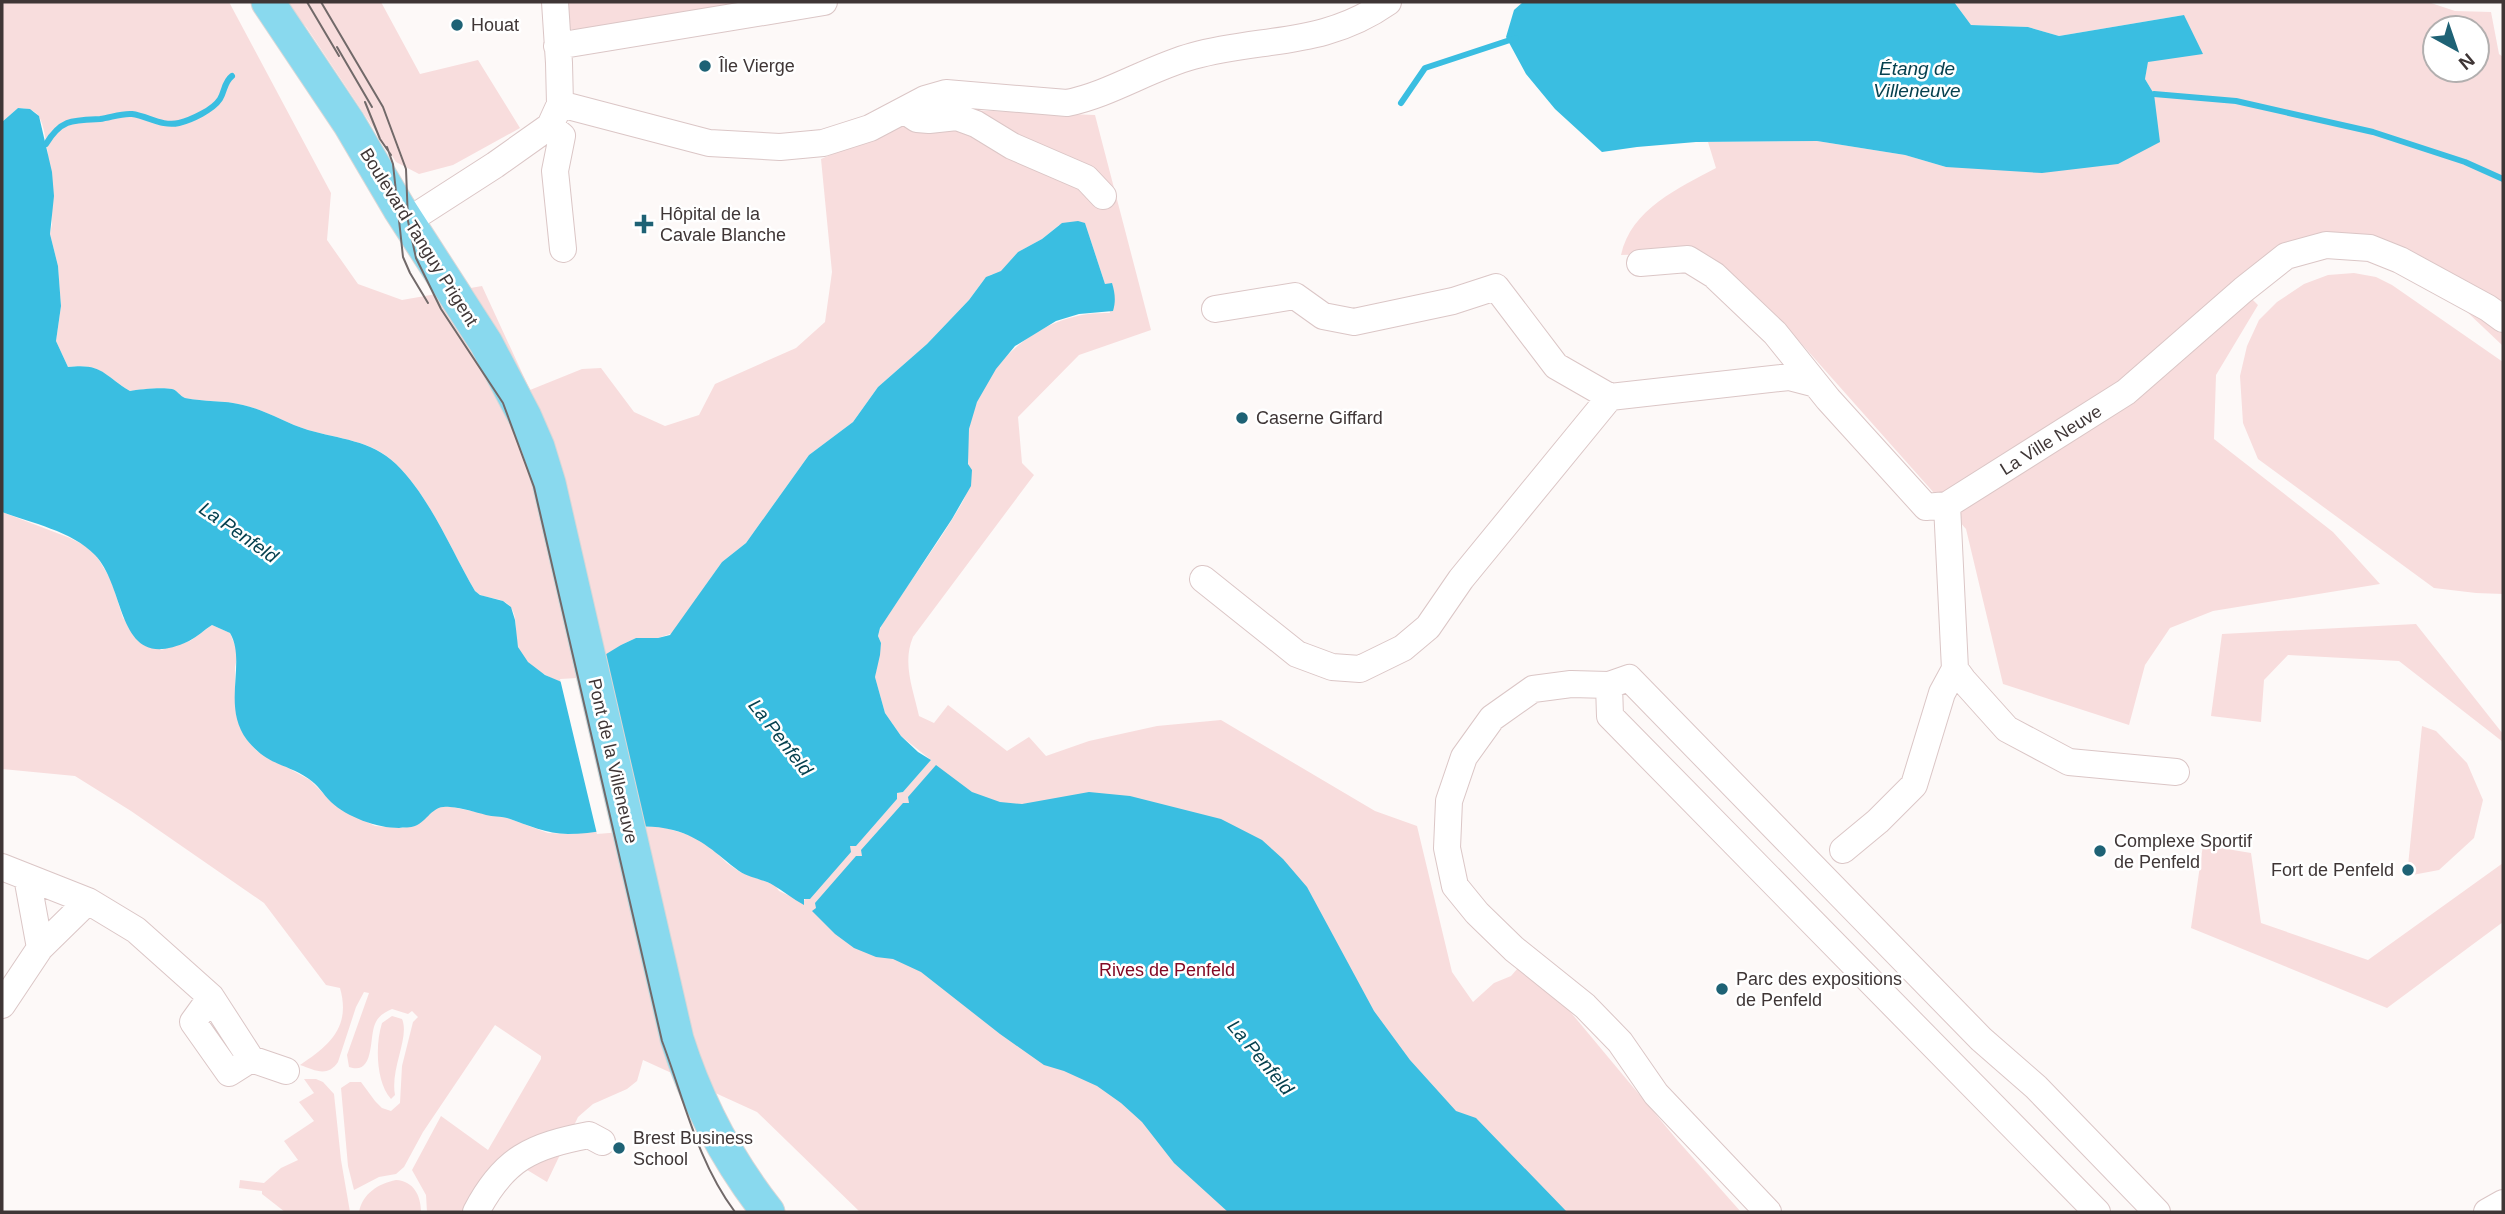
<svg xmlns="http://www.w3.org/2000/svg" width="2505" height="1214" viewBox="0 0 2505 1214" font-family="Arial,sans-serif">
<rect width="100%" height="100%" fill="#fdf9f8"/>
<path fill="#f8dddd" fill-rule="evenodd" d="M2,2H229L331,193L327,240L358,284L402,300L482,286L530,390L582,369L601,368L634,412L665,426L699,415L715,384L796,348L825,322L832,272L821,159L934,111L968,110L1095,115L1151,330L1079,355L1018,417L1022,463L1034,475L913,637C902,663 913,689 919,716L934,723L948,705L1007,751L1029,737L1046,756L1089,741L1157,726L1221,720L1375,811L1417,826L1452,972L1473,1002L1494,983L1511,976L1518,968L1568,1009L1678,1141L1741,1212H860L757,1112L643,1060L637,1081L627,1089L593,1104L578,1117L547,1182L509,1159L469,1212H427L426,1195L412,1170L441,1116L488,1150L541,1059V1056L495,1025L423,1132L404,1167L396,1174L379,1177L354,1190L348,1166L341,1088L350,1082H361L375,1101L382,1108L391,1111L400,1103L402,1066L413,1022L418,1017L412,1011L408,1014L392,1009C385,1012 378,1016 375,1024C369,1037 375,1076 349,1067L347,1055L369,993L364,992L356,1007L338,1062C327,1078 315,1070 300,1065C330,1045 351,1027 340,988L326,985L264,903L131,811L75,776L2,769V512L70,538L84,545L96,555L111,580L123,618L161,650L190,641L212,625L230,633L238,653L235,667V707L244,735L248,741L257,751L310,780L335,805L375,826L401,828L415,826L435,808L447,806L507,818L548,833L572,834L629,826L662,827L686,834L706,843L727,863L740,872L775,885L779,891L803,902L806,898H810L850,852V846L856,845L897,799V793L903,792L931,760L901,736L885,713L875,677L881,643L878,636C881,622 891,611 899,599C920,567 944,535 963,501C973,484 966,457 968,438C975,367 1040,310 1110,313L1105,284L1085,223L1059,225L1042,239L1018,252L1001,272L990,275L983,281L969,300L927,344L878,387L853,422L809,455L746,543L722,562L673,633L658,638H636L621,645L586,676L564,683C546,677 520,663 517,642C515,630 518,615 509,605C500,596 484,600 475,591C451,550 430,497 396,464C372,440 339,439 308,430C285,423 266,410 243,405C224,400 204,402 185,398C180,396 177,390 172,389C163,387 139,389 130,391C104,375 101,363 68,367L56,341L61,306L58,266L50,234L52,224C51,201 50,132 38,115C33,109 26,108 18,108L2,122Z
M284,2H381L420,74L478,60L520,128L453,165L419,174L396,162L307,28Z
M562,2H759L574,30L570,29Z
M1954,2H2428L2455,11L2491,12L2499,54L2503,57V346L2427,274L2326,245L2244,291L2258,305L2216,375L2214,439L2333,532L2380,584L2213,611L2170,628L2145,665L2129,725L2003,684L1966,529L1783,323L1688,253L1621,255C1631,209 1679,188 1716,168L1708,142L1817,141L1905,155L1946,167L2154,94L2145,79L2148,61L2184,15L2059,36L2028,27L1971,25ZM2435,28H2477V70H2435Z
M2354,273L2376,277L2392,285L2503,362V594L2476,593L2434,588L2258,459L2243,423L2240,376L2247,346L2259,320L2277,302L2304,284L2328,275Z
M2416,624L2503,734V742L2399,661L2288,655L2264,680L2261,722L2211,716L2222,634Z
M2422,726L2436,731L2467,763L2483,800L2474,838L2439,870L2407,876Z
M2203,845L2251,853L2261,923L2368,960L2503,863V922L2387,1008L2191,928Z
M392,1016L402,1019C410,1037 390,1069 395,1095L391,1099C376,1082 375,1045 382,1023Z
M304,1079H316L323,1082L334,1094L341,1160L350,1212H285L262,1194V1191L239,1188L240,1180L264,1183L281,1168L298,1160L284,1141L314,1121L299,1102L314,1093Z
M396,1180C414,1181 421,1196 421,1212H359C363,1193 378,1184 396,1180Z"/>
<path fill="#3abee1" d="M1523,2H1954L1971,25L2028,27L2059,36L2184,15L2203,54L2148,62L2145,79L2154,94L2160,142L2118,164L2042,173L1946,167L1905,155L1817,141L1696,142L1637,147L1602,152L1555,109L1526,74L1506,37L1514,10Z
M18,108L30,109L39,116L52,172L54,196L50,234L58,266L61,306L56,341L68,367C103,363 103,375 130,391C139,389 163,387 172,389C177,390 180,396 185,398C204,402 224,400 243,405C266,410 285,423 308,430C339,439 371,440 396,464C430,497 451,550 475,591L480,595L503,601L511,607L515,620L518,647L528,662L545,675L564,683H575L603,656L621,645L636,638H658L670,635L722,562L746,543L809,455L853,422L878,387L927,344L969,300L986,277L1001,271L1018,252L1042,239L1062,223L1078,221L1085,223L1105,284L1112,283C1115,293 1116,301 1113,311L1079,314L1056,321L1015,346L996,369L977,402L969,429L968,464L972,470L971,486L952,519L880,628L878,636L881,643L880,655L875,677L885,713L901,736L918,752L931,760L903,792L897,793V799L856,846H850L851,852L810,899H804V905C793,899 783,891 773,885C763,879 749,878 739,871C716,854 703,838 673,830C637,820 603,834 568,834C546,834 528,825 507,818C500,816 493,817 486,815C475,812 463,808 450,807C432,804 429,820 415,826C411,828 403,827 399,828C377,828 347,817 331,802C323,794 318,785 309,779C284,762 269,767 247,740C221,706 247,662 230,633L212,625C204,630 197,637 189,641C115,676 128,589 95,555C72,531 31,523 2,512V122Z
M936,765L972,792L1000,802L1022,804L1089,792L1130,796L1221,819L1262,840L1283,859L1307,887L1374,1011L1410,1060L1456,1111L1476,1118L1567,1212H1228L1174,1163L1142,1122L1121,1103L1097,1086L1064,1071L1044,1065L1000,1034L921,972L893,959L876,957L854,948L835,934L812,911L816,908L815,903L856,856H862L861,850L903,803H909L908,797Z"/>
<path fill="#fdf9f8" d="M604,652L646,830L597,834L560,679L578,678Z"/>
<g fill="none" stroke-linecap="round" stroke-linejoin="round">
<path stroke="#3abee1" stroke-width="6" d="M2154,94L2236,101L2373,132L2465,162L2503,179
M1401,103L1425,68L1516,38
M46,144C61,119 73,120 100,119C110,118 121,113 132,114C148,116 162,127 179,123C191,120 213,110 220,99C225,91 224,82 232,76"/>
<defs>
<path id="minor" d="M557,46L824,2
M560,104L709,143L780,147L823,143L870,128L925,99L946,93L1067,103C1111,94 1149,68 1193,56C1263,37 1324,47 1388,2
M905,111L917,119L929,120L957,117L976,124L1012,146L1086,178L1103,196
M550,126L562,136L555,171L563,249
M408,221L495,165L550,126L560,104L559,63L555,2
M1640,263L1688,259L1714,275L1775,333L1828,399L1926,507L1947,505L2126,392L2243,290L2286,256L2326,245L2370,248L2400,260L2488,308L2503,319
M1215,309L1295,296L1323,316L1354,322L1453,301L1496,287L1556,366L1610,397L1789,377L1816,384
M1203,579L1297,654L1332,667L1360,669L1403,648L1428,627L1461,579L1610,397
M1955,669L1963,680L2007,729L2069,762L2176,772
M1609,685L1571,684L1533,689L1492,718L1464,757L1449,801L1447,848L1455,886L1477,913L1514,949L1585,1006L1620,1042L1656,1094L1768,1212
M1843,850L1878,821L1914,785L1942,693L1955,669L1947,505
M2,867L88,901L136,930L211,997L251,1059L229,1073L193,1022L211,997
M27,877L40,948
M2,1005L40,948L88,901
M251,1059L286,1071
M476,1212C504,1158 532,1146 589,1135L602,1142
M2097,1212L1610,716L1609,685L1629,678L1981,1039L2036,1087L2157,1212
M2487,1212L2503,1203"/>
<path id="major" d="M268,2L349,123L399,208L486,343L525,417L538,447L549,483L677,1039C697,1102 727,1160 768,1212"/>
</defs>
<use href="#minor" stroke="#dbc6c6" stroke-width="28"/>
<use href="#major" stroke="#d9d7d7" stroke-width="35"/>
<use href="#minor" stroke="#fff" stroke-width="26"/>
<use href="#major" stroke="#89d9ee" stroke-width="33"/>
<path stroke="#716969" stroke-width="2" d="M307,2L339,56
M321,2L383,107L406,169L408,221L416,258L441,309L503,403L534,487L662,1041C684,1099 697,1161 735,1212
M337,47L372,107
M365,102L380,139L391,155
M387,147L393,164L403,257L410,273L428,303"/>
</g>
<g fill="#1e6275" stroke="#fff" stroke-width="2.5">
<circle cx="457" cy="25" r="7"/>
<circle cx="705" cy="66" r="7"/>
<path d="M640.5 213.5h7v7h7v7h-7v7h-7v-7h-7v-7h7z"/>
<circle cx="1242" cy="418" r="7"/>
<circle cx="2100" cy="851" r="7"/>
<circle cx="2408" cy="870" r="7"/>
<circle cx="1722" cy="989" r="7"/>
<circle cx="619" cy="1148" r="7"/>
</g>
<g text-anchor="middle" stroke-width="5" stroke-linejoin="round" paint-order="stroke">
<g font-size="18" fill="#3f3636" stroke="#fff" text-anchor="start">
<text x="471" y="31">Houat</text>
<text x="719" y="72">Île Vierge</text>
<text x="660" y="220">Hôpital de la<tspan x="660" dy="21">Cavale Blanche</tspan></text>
<text x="1256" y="424">Caserne Giffard</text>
<text x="2114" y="847">Complexe Sportif<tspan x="2114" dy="21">de Penfeld</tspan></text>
<text x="2394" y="876" text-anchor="end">Fort de Penfeld</text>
<text x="1736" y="985">Parc des expositions<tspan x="1736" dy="21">de Penfeld</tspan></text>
<text x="633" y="1144">Brest Business<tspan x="633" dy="21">School</tspan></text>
</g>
<g font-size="18" fill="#3f3636" stroke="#fff">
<text transform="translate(419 237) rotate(58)" y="6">Boulevard Tanguy Prigent</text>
<text transform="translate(2051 440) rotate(-32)" y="6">La Ville Neuve</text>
<text transform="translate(613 761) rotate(77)" y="6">Pont de la Villeneuve</text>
</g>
<g font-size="18" fill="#830a25" stroke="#fff">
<text x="1167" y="976">Rives de Penfeld</text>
</g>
<g font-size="19" font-style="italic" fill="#06414f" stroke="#fff">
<text x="1917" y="75">Étang de<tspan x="1917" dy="22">Villeneuve</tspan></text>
<text transform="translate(239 532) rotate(35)" y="7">La Penfeld</text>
<text transform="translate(781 737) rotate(52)" y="7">La Penfeld</text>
<text transform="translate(1261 1057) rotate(50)" y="7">La Penfeld</text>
</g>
</g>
<rect width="2505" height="1214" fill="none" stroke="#3f3636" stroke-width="7"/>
<g transform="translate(2456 49) rotate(140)"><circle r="33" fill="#ffffff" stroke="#b2afaf" stroke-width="2"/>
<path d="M0-5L12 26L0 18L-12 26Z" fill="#1e6275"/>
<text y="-10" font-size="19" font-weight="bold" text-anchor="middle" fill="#3f3636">N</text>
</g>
</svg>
